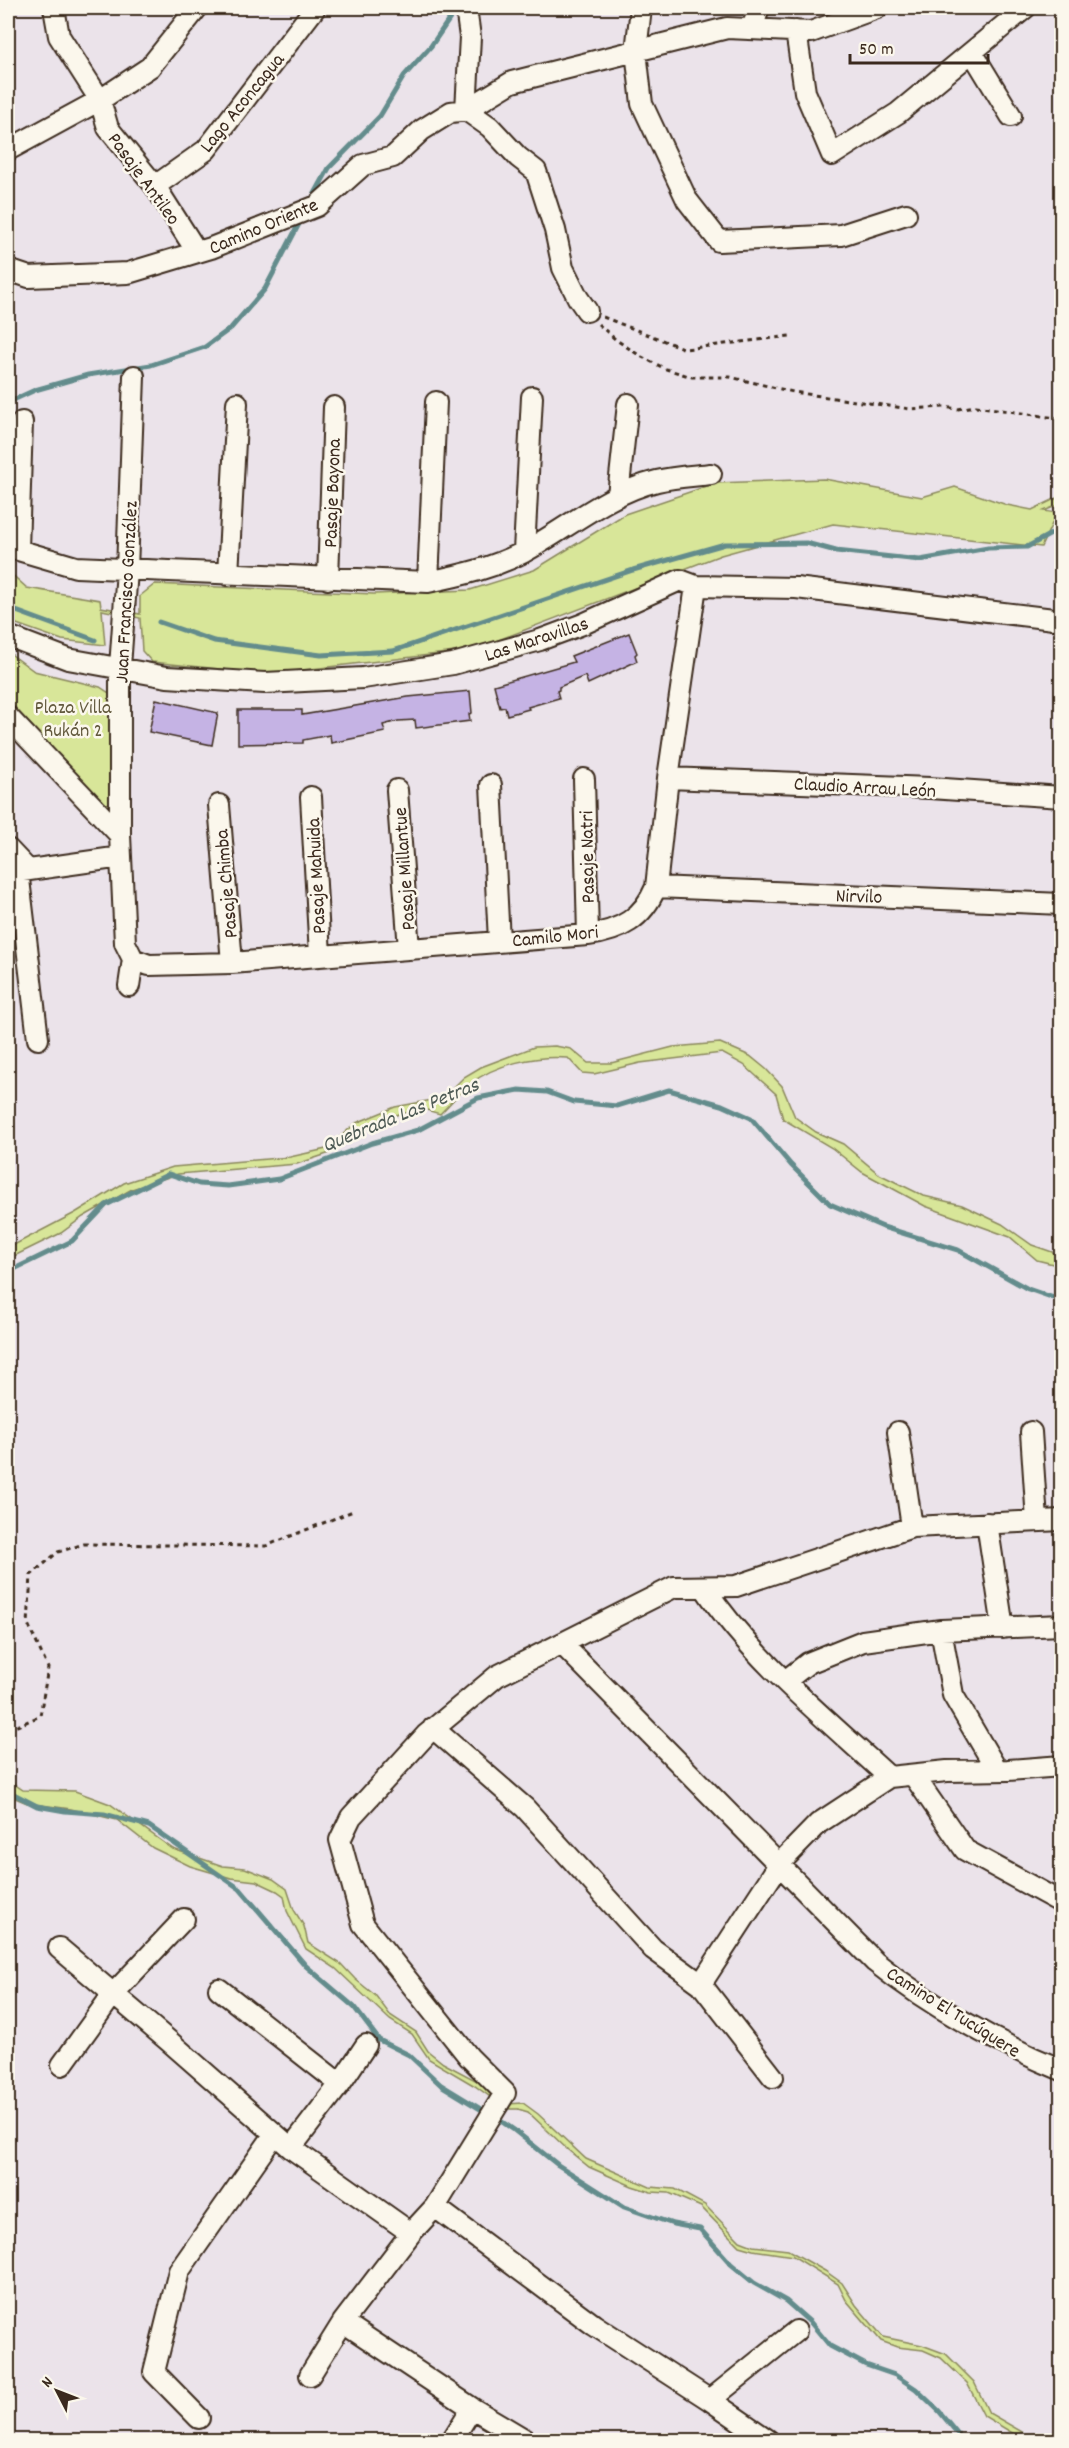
<svg xmlns="http://www.w3.org/2000/svg" width="1069" height="2448" viewBox="0 0 1069 2448" font-family="Dekko,sans-serif">
<rect width="100%" height="100%" fill="#ebe3ea"/>
<filter id="ink" filterUnits="userSpaceOnUse"><feTurbulence type="fractalNoise" baseFrequency=".0167" numOctaves="2"/><feDisplacementMap in="SourceGraphic" scale="12" xChannelSelector="R" yChannelSelector="G"/><feConvolveMatrix kernelMatrix="1 2 1 2 8 2 1 2 1" color-interpolation-filters="sRGB"/></filter>
<g filter="url(#ink)">
<path fill="#d8e699" stroke="#8a885c" stroke-width="1.5" d="M824,479L922,497L955,487L1007,505L1032,510L1061,496V504L1044,511L1057,513L1041,547L833,524L721,555L472,650L269,674L152,662L142,651L140,618L102,610L105,645L62,640L8,621V571L27,588L100,600L101,607L140,614V596L155,584L374,594L470,590L534,570L625,514L716,483Z
M8,652L34,671L100,687L109,693V809L8,700Z
M720,1043L750,1056L766,1069L782,1086L795,1117L816,1132L843,1144L879,1174L924,1196L962,1205L1002,1224L1032,1245L1061,1255V1266L1037,1260L1010,1237L925,1206L862,1172L832,1148L783,1119L776,1094L744,1065L722,1053L640,1063L594,1074L582,1073L568,1058C537,1055 495,1064 470,1084C459,1093 450,1104 440,1114L423,1109L382,1118L330,1153L297,1164L178,1174L132,1189L83,1217L61,1233L8,1259V1248L75,1213L124,1183L173,1167L290,1157L326,1149L356,1123L395,1107L443,1098L464,1077L481,1067L534,1047L555,1046L571,1049L588,1063H611L673,1047Z
M8,1780L23,1790L75,1791L110,1804L173,1849L223,1866L245,1868L273,1879L287,1889L294,1910L304,1926L308,1943L341,1964L355,1979L376,1996L390,2015L416,2032L428,2051L443,2063L483,2084L506,2104L523,2103L538,2114L586,2159L650,2187L675,2189L705,2205L740,2241L753,2246L788,2250L825,2271L842,2283L856,2305L883,2337L922,2345L946,2354L974,2382L989,2413L1036,2440H1024L984,2416L967,2383L941,2358L923,2350L897,2347L881,2341L846,2300L838,2284L793,2256L753,2250L739,2246L701,2207L669,2193L651,2192L632,2186L589,2167L568,2150L528,2112L518,2109H507L475,2086L429,2059L412,2034L390,2020L335,1968L306,1949L287,1911L284,1896L277,1891L256,1881L231,1878L190,1866L153,1848L117,1820L71,1809L27,1803L8,1795Z"/>
<g fill="none" stroke-linecap="round" stroke-linejoin="round">
<path stroke="#638c8c" stroke-width="5" d="M311,201L329,168L380,116L404,76L431,46L457,8
M8,400L11,401L35,390L88,375L151,365L205,347L231,328L265,289L301,220
M8,608L95,640
M159,622L214,641L321,655L393,651L633,570L725,544L806,543L836,551L920,560L988,548L1027,547L1062,528
M8,1272L72,1241L106,1205L169,1174L199,1184L228,1186L279,1179L372,1143L418,1130L478,1098L519,1090L547,1092L574,1102L617,1106L669,1090L722,1105L751,1118L791,1165L830,1204L883,1227L958,1250L1028,1289L1054,1298L1062,1297
M8,1791L37,1806L65,1811L104,1814L149,1826L240,1889L306,1966L354,2007L379,2040L409,2055L441,2085L487,2113
M495,2117L514,2130L558,2165L624,2207L673,2224L700,2229L731,2264L754,2283L786,2301L811,2323L830,2346L866,2365L895,2375L916,2389L939,2411L963,2440"/>
</g>
<path fill="#c5b3e4" stroke="#3b2a1e" stroke-width="1.5" d="M629,633L637,653L635,655L637,661L588,684L585,676L559,687V690L557,691L559,698L528,707L529,709L507,715L505,707L500,708L494,685L574,662L571,656Z
M470,691L472,713L469,714L470,721L416,728L415,720L398,721L383,725L385,732L331,743L330,735L303,740V743L238,744V710H302V715L408,697Z
M156,699L218,713L212,745L149,732Z"/>
<g fill="none" stroke-linecap="round" stroke-linejoin="round">
<defs>
<path id="minor" d="M54,8L59,36L100,100L108,128L155,186L197,252
M466,8L470,37L466,110
M641,8L636,51L642,104L687,200L719,241L841,235L906,214
M752,29L759,8
M796,31L805,92L832,155L898,113L1025,8
M972,52L1011,116
M466,110L512,82L727,28L811,32L877,8
M8,150L100,100L150,67L197,8
M155,186L206,150L315,8
M8,270L29,277L128,273L211,248L317,206L363,165L393,157L422,130L451,112L466,110L490,127L518,157L536,171L555,230L563,268L578,298L587,311
M618,495L628,404
M8,543L18,550L76,567L428,582C462,575 493,568 524,552C568,528 608,493 657,481C674,477 694,476 711,474
M18,550L22,422
M524,551L532,397
M228,575L237,403
M328,579L334,407
M428,582L436,402
M8,636L68,659L167,677L265,683L363,678L453,664L540,640L583,624L680,580L696,586L796,588L1062,620
M8,717L120,835
M668,778L930,788L1062,797
M584,779L588,935
M491,785L499,941
M397,790L409,949
M311,797L320,955
M219,805L232,963
M8,849L28,870
M18,871L38,1039
M8,873L121,857
M656,887L1062,904
M133,959L149,965L232,963L588,935C621,931 643,918 656,887L668,778L696,586
M129,986L133,959L125,943L120,835V667L127,570L134,376
M898,1432L912,1527
M1031,1432L1037,1521
M987,1523L1003,1628
M704,1587C753,1660 825,1718 889,1777
M941,1630L953,1695L997,1770
M562,1644L875,1962C927,2004 1000,2045 1062,2070
M785,1681L808,1663L863,1641L941,1630L1062,1625
M433,1728L525,1808L653,1949L701,1984L780,1863L819,1823L889,1777L947,1771L1008,1770L1062,1766
M914,1776L965,1850L1062,1903
M59,1948L170,2042L291,2148L411,2233
M701,1984L773,2077
M219,1989L340,2084
M62,2065L113,1994L184,1919
M291,2148L340,2084L366,2045
M435,2207L594,2325L710,2400L768,2440
M343,2322L472,2408L526,2440
M310,2375L343,2322L411,2233L435,2207L505,2093L469,2057L363,1924L340,1840L351,1817L426,1735L497,1676L674,1587L736,1586L912,1527L1062,1520
M710,2400L796,2331
M199,2418L154,2372L179,2271L274,2135
M452,2440L472,2408"/>
</defs>
<use href="#minor" stroke="#3b2a1e" stroke-width="24"/>
<path stroke="#3b2a1e" stroke-width="3" stroke-dasharray="4.5 4.5" stroke-linecap="butt" d="M603,317L685,349L790,336
M598,324L615,339L642,357L666,369L692,377H730L793,392L910,409L944,407L958,409L976,406L1062,419
M8,1730L40,1716L48,1668L28,1624L31,1575L58,1552L84,1544L266,1546L353,1511"/>
<use href="#minor" stroke="#fbf7ec" stroke-width="20"/>
</g>
</g>
<g text-anchor="middle" stroke-width="5" stroke-linejoin="round" paint-order="stroke">
<g font-size="20" fill="#3b2a1e" stroke="#fbf7ec">
<text transform="translate(241 102) rotate(-51)" y="7">Lago Aconcagua</text>
<text transform="translate(145 178) rotate(54)" y="7">Pasaje Antileo</text>
<text transform="translate(263 225) rotate(-23)" y="7">Camino Oriente</text>
<text transform="translate(331 493) rotate(-88)" y="7">Pasaje Bayona</text>
<text transform="translate(125 592) rotate(-87)" y="7">Juan Francisco González</text>
<text transform="translate(536 638) rotate(-18)" y="7">Las Maravillas</text>
<text transform="translate(865 786) rotate(3)" y="7">Claudio Arrau León</text>
<text transform="translate(586 857) rotate(-91)" y="7">Pasaje Natri</text>
<text transform="translate(403 869) rotate(-94)" y="7">Pasaje Millantue</text>
<text transform="translate(315 876) rotate(-93)" y="7">Pasaje Mahuida</text>
<text transform="translate(225 884) rotate(-95)" y="7">Pasaje Chimba</text>
<text transform="translate(859 895) rotate(2)" y="7">Nirvilo</text>
<text transform="translate(555 935) rotate(-6)" y="7">Camilo Mori</text>
<text transform="translate(954 2011) rotate(32)" y="7">Camino El Tucúquere</text>
</g>
<g font-size="20" fill="#62593d" stroke="#fbf7ec">
<text x="73" y="713">Plaza Villa<tspan x="73" dy="23">Rukán 2</tspan></text>
</g>
<g font-size="21" font-style="italic" fill="#4f5b55" stroke="#fbf7ec">
<text transform="translate(400 1114) rotate(-22)" y="7">Quebrada Las Petras</text>
</g>
</g>
<rect width="1069" height="2448" fill="none" stroke="#fbf7ec" stroke-width="30"/>
<rect x="15" y="15" width="1039" height="2418" fill="none" stroke="#3b2a1e" stroke-width="2" filter="url(#ink)"/>
<g transform="translate(57 2391) rotate(312)" stroke="#fbf7ec" stroke-width="4.5" paint-order="stroke">
<path d="M0-4.5L10 22L0 15L-10 22Z" fill="#3b2a1e"/>
<text y="-9" font-size="16" font-weight="bold" text-anchor="middle" fill="#3b2a1e">N</text>
</g>
<path d="M850 54v9h138v-9" fill="none" stroke="#3b2a1e" stroke-width="3"/>
<text x="859" y="54" font-size="18" fill="#3b2a1e" stroke="#fbf7ec" stroke-width="4.5" paint-order="stroke">50 m</text>
</svg>
